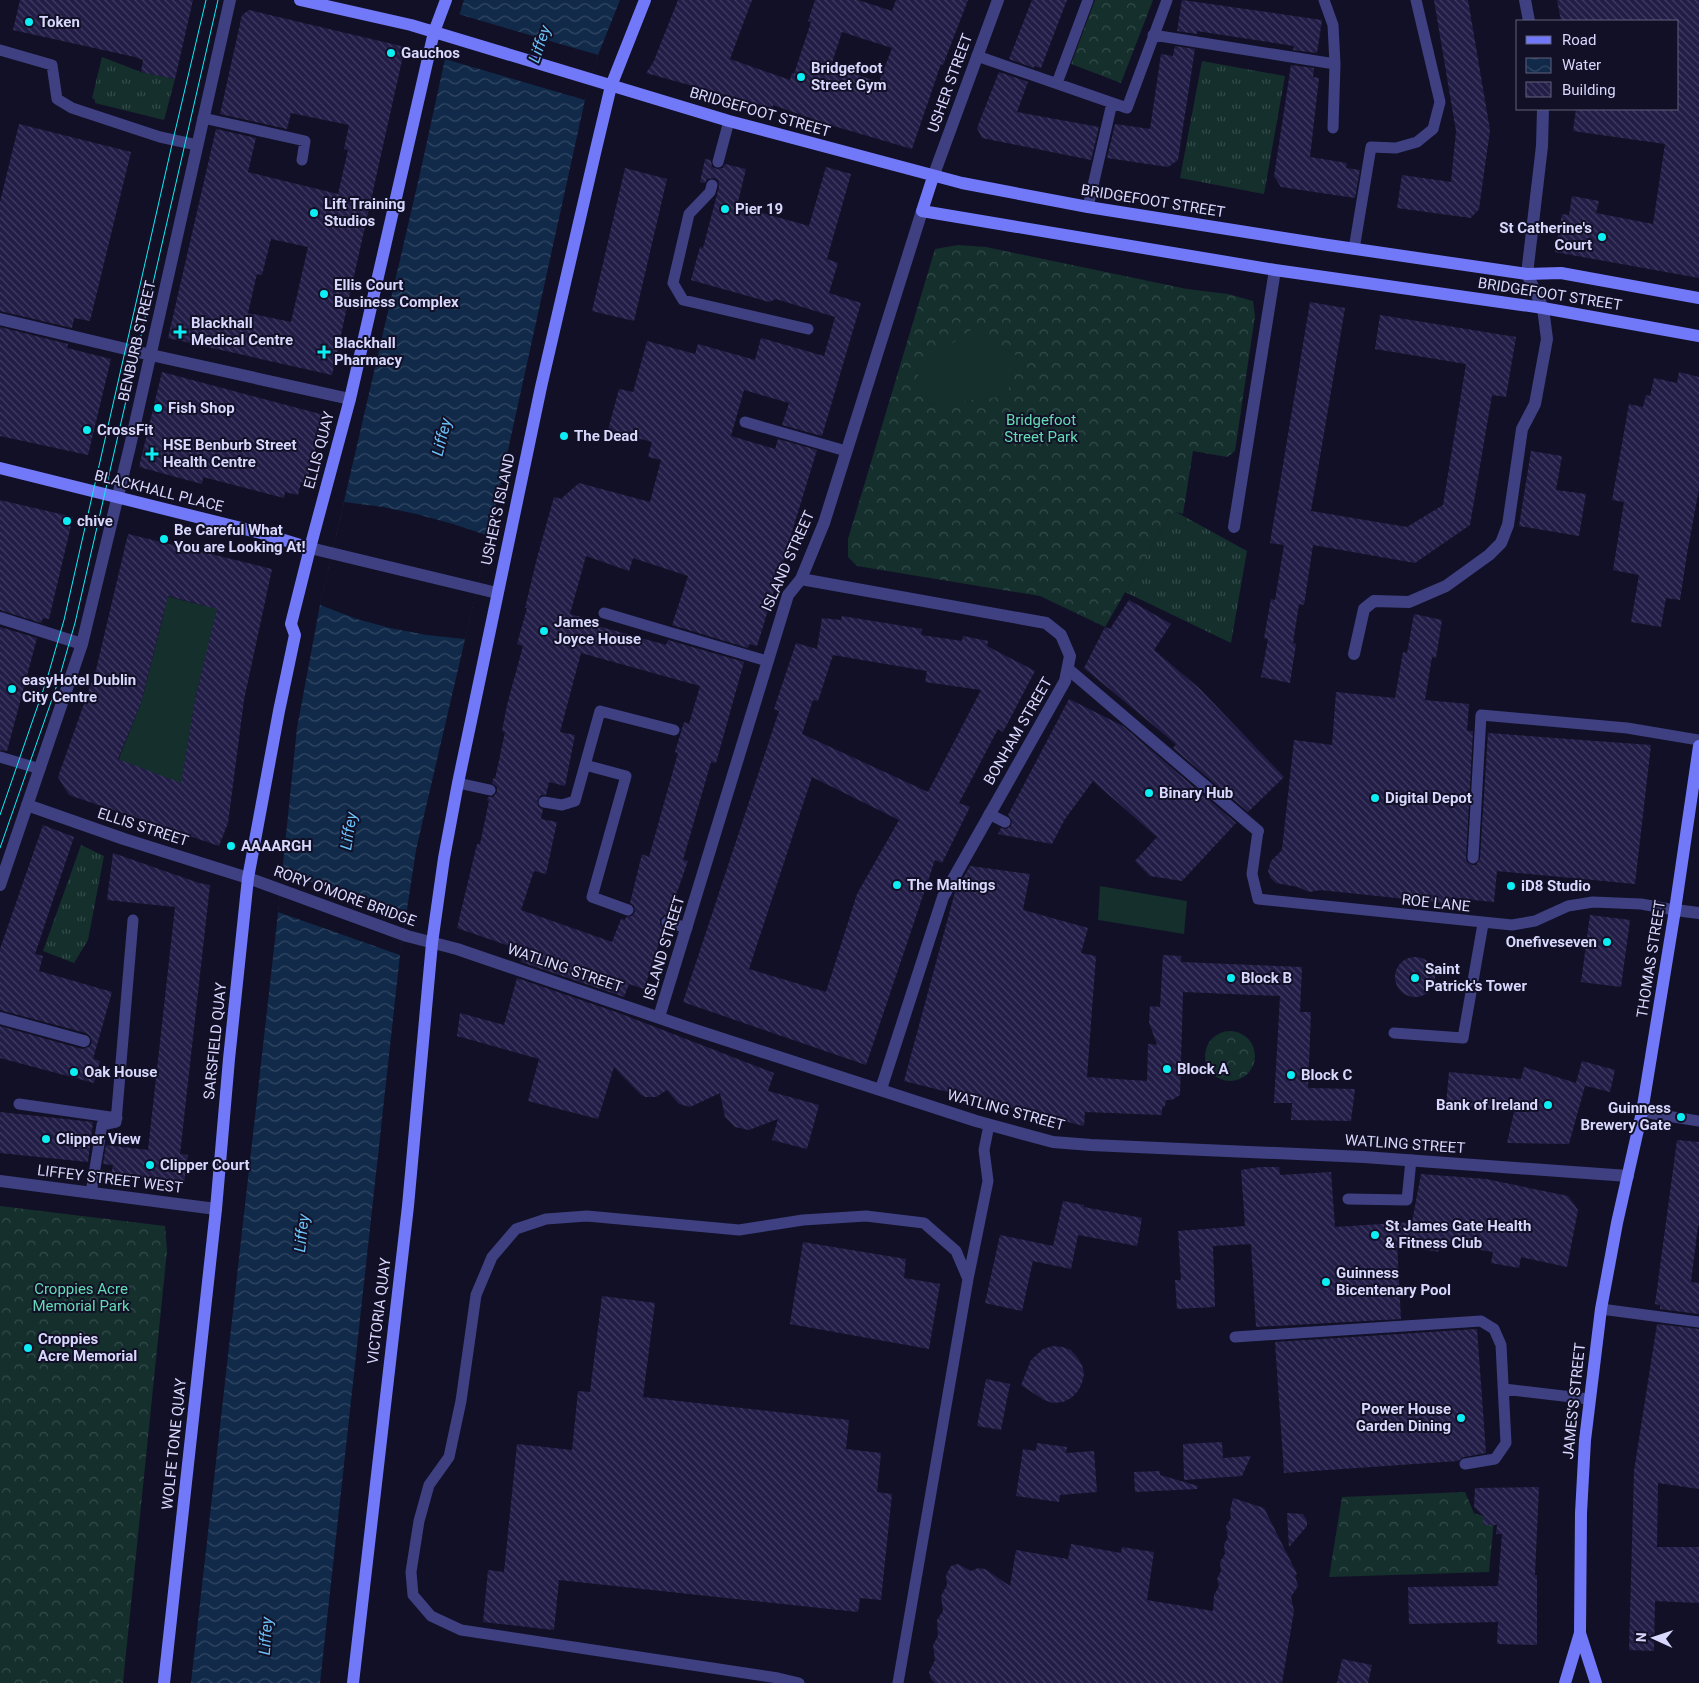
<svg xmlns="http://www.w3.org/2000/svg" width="1699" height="1683" viewBox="0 0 1699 1683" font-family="Roboto,sans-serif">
<defs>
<pattern id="grass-tufts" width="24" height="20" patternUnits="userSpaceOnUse" patternTransform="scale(1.25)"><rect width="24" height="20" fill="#142f2c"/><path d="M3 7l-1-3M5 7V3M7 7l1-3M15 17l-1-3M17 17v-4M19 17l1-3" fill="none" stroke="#354c4c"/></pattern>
<pattern id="forest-crowns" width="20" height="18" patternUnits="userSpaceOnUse" patternTransform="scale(1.25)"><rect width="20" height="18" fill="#142f2c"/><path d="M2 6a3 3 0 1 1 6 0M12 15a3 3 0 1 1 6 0" fill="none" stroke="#354c4c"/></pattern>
<pattern id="water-waves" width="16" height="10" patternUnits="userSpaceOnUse" patternTransform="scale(1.25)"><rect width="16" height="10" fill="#112a49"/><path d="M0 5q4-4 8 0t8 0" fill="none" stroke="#334864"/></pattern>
<pattern id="building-back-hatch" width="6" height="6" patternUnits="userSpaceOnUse" patternTransform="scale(1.25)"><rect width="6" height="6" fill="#221d46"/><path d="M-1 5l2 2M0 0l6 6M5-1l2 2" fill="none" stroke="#413d62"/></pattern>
</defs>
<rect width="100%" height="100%" fill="#121026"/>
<path fill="url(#grass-tufts)" d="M102,57L141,72L175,79L164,120L95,103V100L92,98Z
M1202,61L1285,76L1264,194L1180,178Z
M1176,512L1247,551L1231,643L1125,592L1170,515Z
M81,845L104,856L88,940L74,963L43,951Z"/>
<path fill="url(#forest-crowns)" d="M1095,0H1153L1121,83L1071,64Z
M958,245L986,247L1187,289L1228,294L1253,301L1255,316L1235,451L1227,457L1193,451L1183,514L1176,512L1170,515L1105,627L1040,596L857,566L848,557V539L935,249Z
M1205 1056a25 25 0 1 1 50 0a25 25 0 1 1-50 0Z
M0,1206L165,1226L167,1251L123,1683H0Z
M1465,1492L1474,1513L1494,1520L1489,1572L1329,1577L1342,1497Z"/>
<path fill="#142f2c" d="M974,328L1017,356L1007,396L929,405L916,369Z
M166,596L205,606L220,599L196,695L178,804L111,782L121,753L141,703L164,613Z
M1100,886L1187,901L1184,934L1098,920Z"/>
<path fill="url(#water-waves)" d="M464,0H620L598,55L585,100L489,536L416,850L400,955L320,1683H191L277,922L297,728L320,605L421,169L445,59Z"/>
<path fill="#121026" d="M458,14L598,55L585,100L445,59Z
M344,502L383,507L416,514L453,524L489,536L465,639L427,635L390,628L357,619L320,605Z
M282,873L406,911L400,955L278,912Z"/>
<path fill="url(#building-back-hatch)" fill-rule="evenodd" d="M20,0H193L175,79L141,72L143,60L135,57L13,30Z
M678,0H752L730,59L790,80L792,73L794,74L811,22L808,21L815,0H858L892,11L896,0H968L943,65L941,64L912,149L827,124L773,105L772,108L646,73L653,63ZM842,32L892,48L879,82L831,66Z
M1032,0H1067L1041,68L1034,66V68L1009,59Z
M1182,0L1322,20L1317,53L1293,50L1294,46L1197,31V34L1177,31Z
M1434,0H1468L1490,130L1479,209L1471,218L1397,208L1402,175L1451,182L1456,131Z
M1557,0H1699V278L1555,252L1562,214L1569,215L1572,196L1599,201L1596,213L1653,224L1665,144L1573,131L1576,109H1678V21H1561Z
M249,10L405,47L332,375L168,338L216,129L256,138L248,172L338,194L348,150L344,149L349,125L291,113L287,129L220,114L242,15ZM271,239L308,247L291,322L248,313L257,274L262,275Z
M1175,46L1195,49L1178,160L1168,167L1107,158L1115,124L1150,129L1161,54L1173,56Z
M1291,65L1314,68L1313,77L1319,78L1310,157L1347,163L1346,168L1360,170L1355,198L1281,187L1274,176Z
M999,72L1028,82L1017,112L1099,127L1091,160L982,138L977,128Z
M19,124L131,152L90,321L74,318L72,328L0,311V202Z
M705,159L711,160L712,167L717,169L723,168L725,164L746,169L737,206L809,226L826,167L851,174L827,259L838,263L829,293L861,303L822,436L782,425L789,403L744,390L731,436L775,449L778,439L817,450L757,646L749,644L748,648L672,625L688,576L633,558L629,571L586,556L570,614L595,621L594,625L666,645L668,640L744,662L716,763L711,762L683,860L688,861L669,915H665L660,919V924L664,929L644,989L629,984L624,997L521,962L524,951L457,928L477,844H480L489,801L487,800L488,797H493L497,792V787L492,783L493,778L495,779L505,732L502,731L507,705L523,646L517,644L527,608H525L537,558L554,497L561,499L579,483L650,502L661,460L648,457L652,442L608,430L619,389L633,392L647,341L695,354L698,344L755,360L761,338L824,356L835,317L776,299L769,302L691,280L700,247L703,248L719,187L718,180L714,178L707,179L705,183L700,182ZM581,653L700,686L689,724L684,722L675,752L678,753L649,857L642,854L630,903L634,906L635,912L632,916L626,917L625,920L621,919L612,942L521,910L534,871L546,874L557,822L541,819L543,809L539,807L537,801L541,795H546L549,782L565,786L575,735L560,732Z
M625,168L667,179L634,321L592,311Z
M1310,302L1345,308L1311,511L1407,527L1443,505L1466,364L1375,349L1380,315L1516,337L1506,397L1492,395L1470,525L1415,563L1313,545L1304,605L1299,604L1293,643L1296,644L1290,683L1261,677L1268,639L1264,638L1271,599L1275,600L1284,545L1270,543Z
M0,327L68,344L67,348L111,359L88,455L0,436Z
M162,372L324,415L306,484L301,482L298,495L285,492L284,498L203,477L202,484L139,467Z
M1679,372L1699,377V489L1687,554L1680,600L1666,598L1661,627L1631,622L1639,575L1613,570L1624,502L1612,500L1629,404L1643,407L1646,395L1650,396L1654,378L1677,383Z
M1531,451L1562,456L1556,490L1586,494L1579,536L1519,526Z
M0,500L73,517L49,619L43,618L41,623L0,610Z
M128,534L272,569L244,700L228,823L219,846L69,795L58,777L96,670ZM168,596L217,609L196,695L181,783L118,759L141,703Z
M1129,600L1171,624L1154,650L1199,688L1284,777L1248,812L1173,748L1176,744L1084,668L1105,627L1110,629Z
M1414,614L1442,620L1436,658L1432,657L1425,700L1469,704L1467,731H1473L1466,858L1467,862L1472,865H1476L1480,858L1488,733L1651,745L1635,884L1497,871L1494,902L1453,898L1452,904L1321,890L1309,892L1298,887L1276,883L1271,878L1268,871L1271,861L1282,850L1294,740L1332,745L1336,692L1395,698L1403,652L1407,653Z
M842,616L922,629L921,635L962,641L963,636L988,641L987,646L1035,671L1003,732L998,729L959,803L970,807L942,863L935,860L866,1065L683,1002L779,711L774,709L796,643L817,649L822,618L841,620ZM833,655L927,671L925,682L981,690L928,792L802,734L813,700L818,701ZM812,777L899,820L857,894L826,992L749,969Z
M0,627L37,638L7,751L0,750Z
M1069,699L1123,726L1236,823L1182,881L1150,876L1135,861L1157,837L1093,781L1065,819L1052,844L998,834L1001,828L1006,829L1011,826L1012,821L1008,815Z
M43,825L74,837L35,954L43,956L39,971L112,992L93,1059L100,1061L94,1083L0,1058V1026L82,1049L89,1047L92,1043L90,1036L86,1033L0,1010V949Z
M113,853L199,883L210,885L180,1154L188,1155L184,1184L111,1175L113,1165L103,1164L106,1145L148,1150L175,907L107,900Z
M970,866L1030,874L1023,910L1088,928L1081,953L1096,956L1087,1077L1147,1081L1148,1044L1157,1045L1149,1022L1150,1006L1160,1007L1163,955L1181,956V962L1302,967L1300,1012H1311L1308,1088L1355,1089L1351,1121L1291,1120L1292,1103H1274L1280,996L1183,992L1180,1095L1172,1100H1166L1165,1106L1162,1108V1115L1085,1112L1084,1126L904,1081L955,892Z
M1590,915L1630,920L1621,987L1581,982Z
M1395 977a20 20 0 1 1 40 0a20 20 0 1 1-40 0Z
M517,978L619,1013L774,1073L768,1091L819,1105L807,1149L772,1140L778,1119L749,1130L735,1127L725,1117L720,1093L690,1107L679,1104L667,1090L656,1097H645L640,1094L614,1067L598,1119L528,1101L539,1059L457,1036L460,1013L504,1025Z
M1582,1061L1615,1070L1610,1092L1578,1084L1585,1086L1569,1144L1507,1143L1514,1112L1446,1104L1449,1072L1521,1079L1524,1067L1576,1083Z
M0,1112L93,1122L88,1162L0,1153Z
M1677,1140L1699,1142V1226H1698L1691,1282L1699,1283V1314L1660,1309V1305L1655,1304Z
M1260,1167H1279L1280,1175L1331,1172L1335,1227L1412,1222L1421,1174L1486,1179L1568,1196L1578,1210L1567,1267L1521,1257L1519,1268L1491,1263L1493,1252L1440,1243L1438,1252L1397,1244L1401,1319L1256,1327L1251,1244L1213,1246L1215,1307L1177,1309L1175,1280H1181L1178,1231L1245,1226L1241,1170Z
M1063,1201L1084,1205V1207L1142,1218L1137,1246L1078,1235L1071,1269L1033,1261L1022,1311L985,1303L1000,1235L1053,1246Z
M803,1242L906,1259L904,1278L940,1284L929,1349L790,1324Z
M602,1296L655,1303L643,1397L849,1420L846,1449L881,1453L877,1492L892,1494L881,1600L860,1598L858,1612L559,1580L554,1630L483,1622L488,1570L504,1572L517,1444L572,1450L578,1391L590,1392Z
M1657,1324L1699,1329V1489L1658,1483L1657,1547H1699V1603L1655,1601L1654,1651L1629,1650L1634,1471Z
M1477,1329L1486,1453L1464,1457L1458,1461L1284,1473L1275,1342Z
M1053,1346L1062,1347L1071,1350L1077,1357L1082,1365L1084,1374L1082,1383L1078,1391L1071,1398L1063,1402L1053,1403L1044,1400L1021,1385L1031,1360L1043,1349Z
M986,1379L1010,1384L1001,1430L977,1426Z
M1222,1442L1223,1458L1251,1456L1242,1476L1184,1480L1183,1444Z
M1037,1443L1067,1447L1066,1453L1094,1451L1097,1492L1060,1495L1059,1502L1016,1496L1023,1449L1036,1451Z
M1160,1471V1475L1198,1486L1197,1489L1135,1492L1134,1472Z
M1539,1487L1535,1575H1537V1645L1497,1644L1498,1622L1409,1624L1408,1587L1498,1586L1502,1534H1496L1497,1525H1483V1516L1474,1507L1475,1488Z
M1233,1498L1264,1508L1297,1574L1295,1576L1298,1586L1291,1597L1294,1611L1282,1683H935L931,1679L929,1672L935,1660L933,1645L938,1636L937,1620L943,1611L941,1596L947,1585L946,1575L951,1566L958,1564L971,1571L978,1568L985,1569L1010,1586L1016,1550L1068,1559L1071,1544L1121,1553L1122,1547L1154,1552L1147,1600L1213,1611L1214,1595L1219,1586L1217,1579L1221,1571L1220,1562L1225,1554L1224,1544L1228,1538L1226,1526L1231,1518L1230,1511Z
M1287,1513L1303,1514L1307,1521V1526L1289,1547Z
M1342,1659L1372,1665L1368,1683H1337Z"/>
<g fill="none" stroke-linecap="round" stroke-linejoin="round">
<path stroke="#3e4082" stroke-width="11" d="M1324,0L1333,25L1335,64L1333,128
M1153,35L1335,64
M0,50L52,65L57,99L72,108L160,137L197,145
M977,56L1127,108L1167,0
M1057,83L1088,0
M203,118L305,141L302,160
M718,162L729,121
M712,185L710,192L689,214L673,283L683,300L808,329
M1088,207L1112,103
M1354,249L1371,147L1396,148L1417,142L1433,129L1440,102L1416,0
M745,422L846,451
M604,613L767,661
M0,757L40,769
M585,765L626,776L592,897L628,910
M458,783L490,790
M544,802L562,805L575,801L600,711L674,730
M989,814L1005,822
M1258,831L1252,874L1258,899L1512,925L1535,921L1568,906L1593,902L1641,904L1675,910
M1473,858L1481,715L1627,728L1699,740
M667,922L687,928
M1394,1033L1463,1038L1483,924
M19,1104L117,1118
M1642,1112L1699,1121
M91,1193L102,1125L116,1122L133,920
M1348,1199L1407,1200L1411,1160
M1601,1309L1699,1322
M1235,1337L1481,1321L1494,1329L1501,1345L1506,1443L1495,1459L1465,1464
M1504,1389L1589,1399
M799,1683L778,1678L461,1630L431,1616L413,1595L411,1572L419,1521L429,1485L449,1457L461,1401L476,1295L492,1257L516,1229L546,1219L587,1216L739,1230L803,1220L866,1216L924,1223L956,1251L968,1279
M898,1683L968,1279L988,1181L984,1150L989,1125"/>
<path stroke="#3e4082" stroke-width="12" d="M1068,669L1258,831"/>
<path stroke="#3e4082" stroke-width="12" d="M0,319L151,355L350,399
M1234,527L1275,270
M801,579L1046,623L1061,635L1070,656L1065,681L943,897L881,1089
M0,618L82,644
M1354,654L1364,609L1374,601L1409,602L1446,586L1489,555L1501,543L1508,525L1522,429L1535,404L1547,339L1543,308
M27,805L124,839L248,878
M0,885L82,644L130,446L230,0
M1675,910L1699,913
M659,1017L788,595L801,579L824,523L922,211
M0,1018L84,1041
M0,1181L216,1209"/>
<path stroke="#3e4082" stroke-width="12" d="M1525,0L1529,21
M1543,109L1542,146L1527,274L1543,308
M933,177L998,0
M310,548L497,593
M248,878L407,936L457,949L692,1029L976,1121L1053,1142L1091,1145L1364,1157L1628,1176"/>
<path stroke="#7279f9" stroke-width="12" d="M300,0L411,25L729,121L962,183L1088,207L1328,245L1527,274L1561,273L1699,298
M933,177L922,211L1275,270L1543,308L1699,336
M0,468L261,533L310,548
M1580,1633L1596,1683
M164,1683L216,1209L229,1059L248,878L279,711L295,635L291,624L310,548L350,399L434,32L446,0
M353,1683L408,1206L432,943L444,858L458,783L541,387L596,149L611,86L645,0
M1565,1683L1580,1633L1581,1513L1585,1440L1601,1309L1617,1223L1642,1112L1675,910L1699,746"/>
<path stroke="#0ceef4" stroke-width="1" d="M0,815L47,679L64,620L173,140L206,0
M0,848L58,682L75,623L218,0"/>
</g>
<g fill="#0ceef4" stroke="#121026" stroke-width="2">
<circle cx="29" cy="22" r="5"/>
<circle cx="391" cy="53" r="5"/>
<circle cx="801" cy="77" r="5"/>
<circle cx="725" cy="209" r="5"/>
<circle cx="314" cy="213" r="5"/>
<circle cx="1602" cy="237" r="5"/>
<circle cx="324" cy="294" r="5"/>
<path d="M177.5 324.5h5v5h5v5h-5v5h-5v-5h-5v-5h5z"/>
<path d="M321.5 344.5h5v5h5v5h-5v5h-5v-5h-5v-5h5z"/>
<circle cx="158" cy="408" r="5"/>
<circle cx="87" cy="430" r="5"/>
<circle cx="564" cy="436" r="5"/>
<path d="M149.5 446.5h5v5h5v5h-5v5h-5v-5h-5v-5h5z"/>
<circle cx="67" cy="521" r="5"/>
<circle cx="164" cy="539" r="5"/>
<circle cx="544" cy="631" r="5"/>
<circle cx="12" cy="689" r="5"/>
<circle cx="1149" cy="793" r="5"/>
<circle cx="1375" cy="798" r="5"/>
<circle cx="231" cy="846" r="5"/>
<circle cx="897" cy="885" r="5"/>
<circle cx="1511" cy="886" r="5"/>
<circle cx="1607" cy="942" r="5"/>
<circle cx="1231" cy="978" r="5"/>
<circle cx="1415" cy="978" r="5"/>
<circle cx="1167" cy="1069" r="5"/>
<circle cx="74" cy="1072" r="5"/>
<circle cx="1291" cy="1075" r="5"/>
<circle cx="1548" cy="1105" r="5"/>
<circle cx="1681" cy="1117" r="5"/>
<circle cx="46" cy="1139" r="5"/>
<circle cx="150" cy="1165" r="5"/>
<circle cx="1375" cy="1235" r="5"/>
<circle cx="1326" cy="1282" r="5"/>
<circle cx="28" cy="1348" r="5"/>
<circle cx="1461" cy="1418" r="5"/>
</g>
<g text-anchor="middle" stroke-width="4" stroke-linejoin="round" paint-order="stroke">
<g font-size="15" font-weight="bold" fill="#d8d7fd" stroke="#121026" text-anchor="start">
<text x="39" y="27">Token</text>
<text x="401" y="58">Gauchos</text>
<text x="811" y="73">Bridgefoot<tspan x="811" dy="17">Street Gym</tspan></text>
<text x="324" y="209">Lift Training<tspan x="324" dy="17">Studios</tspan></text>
<text x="735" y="214">Pier 19</text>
<text x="1592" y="233" text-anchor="end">St Catherine's<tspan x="1592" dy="17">Court</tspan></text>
<text x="334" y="290">Ellis Court<tspan x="334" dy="17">Business Complex</tspan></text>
<text x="191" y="328">Blackhall<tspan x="191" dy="17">Medical Centre</tspan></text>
<text x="334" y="348">Blackhall<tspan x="334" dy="17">Pharmacy</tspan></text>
<text x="168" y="413">Fish Shop</text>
<text x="97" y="435">CrossFit</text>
<text x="574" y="441">The Dead</text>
<text x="163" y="450">HSE Benburb Street<tspan x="163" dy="17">Health Centre</tspan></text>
<text x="77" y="526">chive</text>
<text x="174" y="535">Be Careful What<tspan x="174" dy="17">You are Looking At!</tspan></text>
<text x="554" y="627">James<tspan x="554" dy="17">Joyce House</tspan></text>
<text x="22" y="685">easyHotel Dublin<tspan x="22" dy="17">City Centre</tspan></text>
<text x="1159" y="798">Binary Hub</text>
<text x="1385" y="803">Digital Depot</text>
<text x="241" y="851">AAAARGH</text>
<text x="907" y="890">The Maltings</text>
<text x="1521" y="891">iD8 Studio</text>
<text x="1597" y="947" text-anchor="end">Onefiveseven</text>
<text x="1425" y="974">Saint<tspan x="1425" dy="17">Patrick's Tower</tspan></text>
<text x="1241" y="983">Block B</text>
<text x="1177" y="1074">Block A</text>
<text x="84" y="1077">Oak House</text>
<text x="1301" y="1080">Block C</text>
<text x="1538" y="1110" text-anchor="end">Bank of Ireland</text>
<text x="1671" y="1113" text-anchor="end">Guinness<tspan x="1671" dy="17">Brewery Gate</tspan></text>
<text x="56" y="1144">Clipper View</text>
<text x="160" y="1170">Clipper Court</text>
<text x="1385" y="1231">St James Gate Health<tspan x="1385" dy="17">&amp; Fitness Club</tspan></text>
<text x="1336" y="1278">Guinness<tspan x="1336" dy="17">Bicentenary Pool</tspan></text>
<text x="38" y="1344">Croppies<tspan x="38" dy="17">Acre Memorial</tspan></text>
<text x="1451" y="1414" text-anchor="end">Power House<tspan x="1451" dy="17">Garden Dining</tspan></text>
</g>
<g font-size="15" fill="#d8d7fd" stroke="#121026">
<text transform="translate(950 83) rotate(-70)" y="5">USHER STREET</text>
<text transform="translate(760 112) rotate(16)" y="5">BRIDGEFOOT STREET</text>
<text transform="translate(1153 201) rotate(9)" y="5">BRIDGEFOOT STREET</text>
<text transform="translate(1550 294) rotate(9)" y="5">BRIDGEFOOT STREET</text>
<text transform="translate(137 341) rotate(-77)" y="5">BENBURB STREET</text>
<text transform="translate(319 450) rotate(-75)" y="5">ELLIS QUAY</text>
<text transform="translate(159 491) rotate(14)" y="5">BLACKHALL PLACE</text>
<text transform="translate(498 509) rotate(-78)" y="5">USHER'S ISLAND</text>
<text transform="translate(788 561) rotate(-66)" y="5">ISLAND STREET</text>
<text transform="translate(1018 731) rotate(-60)" y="5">BONHAM STREET</text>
<text transform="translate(143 827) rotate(18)" y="5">ELLIS STREET</text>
<text transform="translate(345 896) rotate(20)" y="5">RORY O'MORE BRIDGE</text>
<text transform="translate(1436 903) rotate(6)" y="5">ROE LANE</text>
<text transform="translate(664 948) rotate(-73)" y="5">ISLAND STREET</text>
<text transform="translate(1651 959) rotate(-81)" y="5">THOMAS STREET</text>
<text transform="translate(565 968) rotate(19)" y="5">WATLING STREET</text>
<text transform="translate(215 1041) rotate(-84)" y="5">SARSFIELD QUAY</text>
<text transform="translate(1006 1110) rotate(15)" y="5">WATLING STREET</text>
<text transform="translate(1405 1144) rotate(4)" y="5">WATLING STREET</text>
<text transform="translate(110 1179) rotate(7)" y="5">LIFFEY STREET WEST</text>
<text transform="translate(379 1311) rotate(-83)" y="5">VICTORIA QUAY</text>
<text transform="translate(1574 1401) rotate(-84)" y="5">JAMES'S STREET</text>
<text transform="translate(174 1444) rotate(-84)" y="5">WOLFE TONE QUAY</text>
</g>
<g font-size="15" fill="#65dab4" stroke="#121026">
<text x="1041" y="425">Bridgefoot<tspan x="1041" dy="17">Street Park</tspan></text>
<text x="81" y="1294">Croppies Acre<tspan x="81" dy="17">Memorial Park</tspan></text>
</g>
<g font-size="16" font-style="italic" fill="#6ac1f8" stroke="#121026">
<text transform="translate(539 44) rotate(-71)" y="6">Liffey</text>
<text transform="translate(441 437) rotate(-76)" y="6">Liffey</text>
<text transform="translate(348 831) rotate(-81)" y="6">Liffey</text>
<text transform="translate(301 1233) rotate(-84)" y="6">Liffey</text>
<text transform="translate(265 1636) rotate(-86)" y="6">Liffey</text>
</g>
</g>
<rect x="1516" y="20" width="162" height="90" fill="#121026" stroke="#61607c"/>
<rect x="1526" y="36" width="25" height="8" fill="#7279f9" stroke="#61607c"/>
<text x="1562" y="45" font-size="15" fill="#d8d7fd">Road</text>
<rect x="1526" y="58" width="25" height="15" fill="url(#water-waves)" stroke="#61607c"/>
<text x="1562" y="70" font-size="15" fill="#d8d7fd">Water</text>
<rect x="1526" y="82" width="25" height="15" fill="url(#building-back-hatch)" stroke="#61607c"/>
<text x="1562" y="95" font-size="15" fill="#d8d7fd">Building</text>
<g transform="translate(1654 1638) rotate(273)" stroke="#121026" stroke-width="4" paint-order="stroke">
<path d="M0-4L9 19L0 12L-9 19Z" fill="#d8d7fd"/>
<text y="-8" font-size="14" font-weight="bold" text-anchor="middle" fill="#d8d7fd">N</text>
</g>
</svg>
